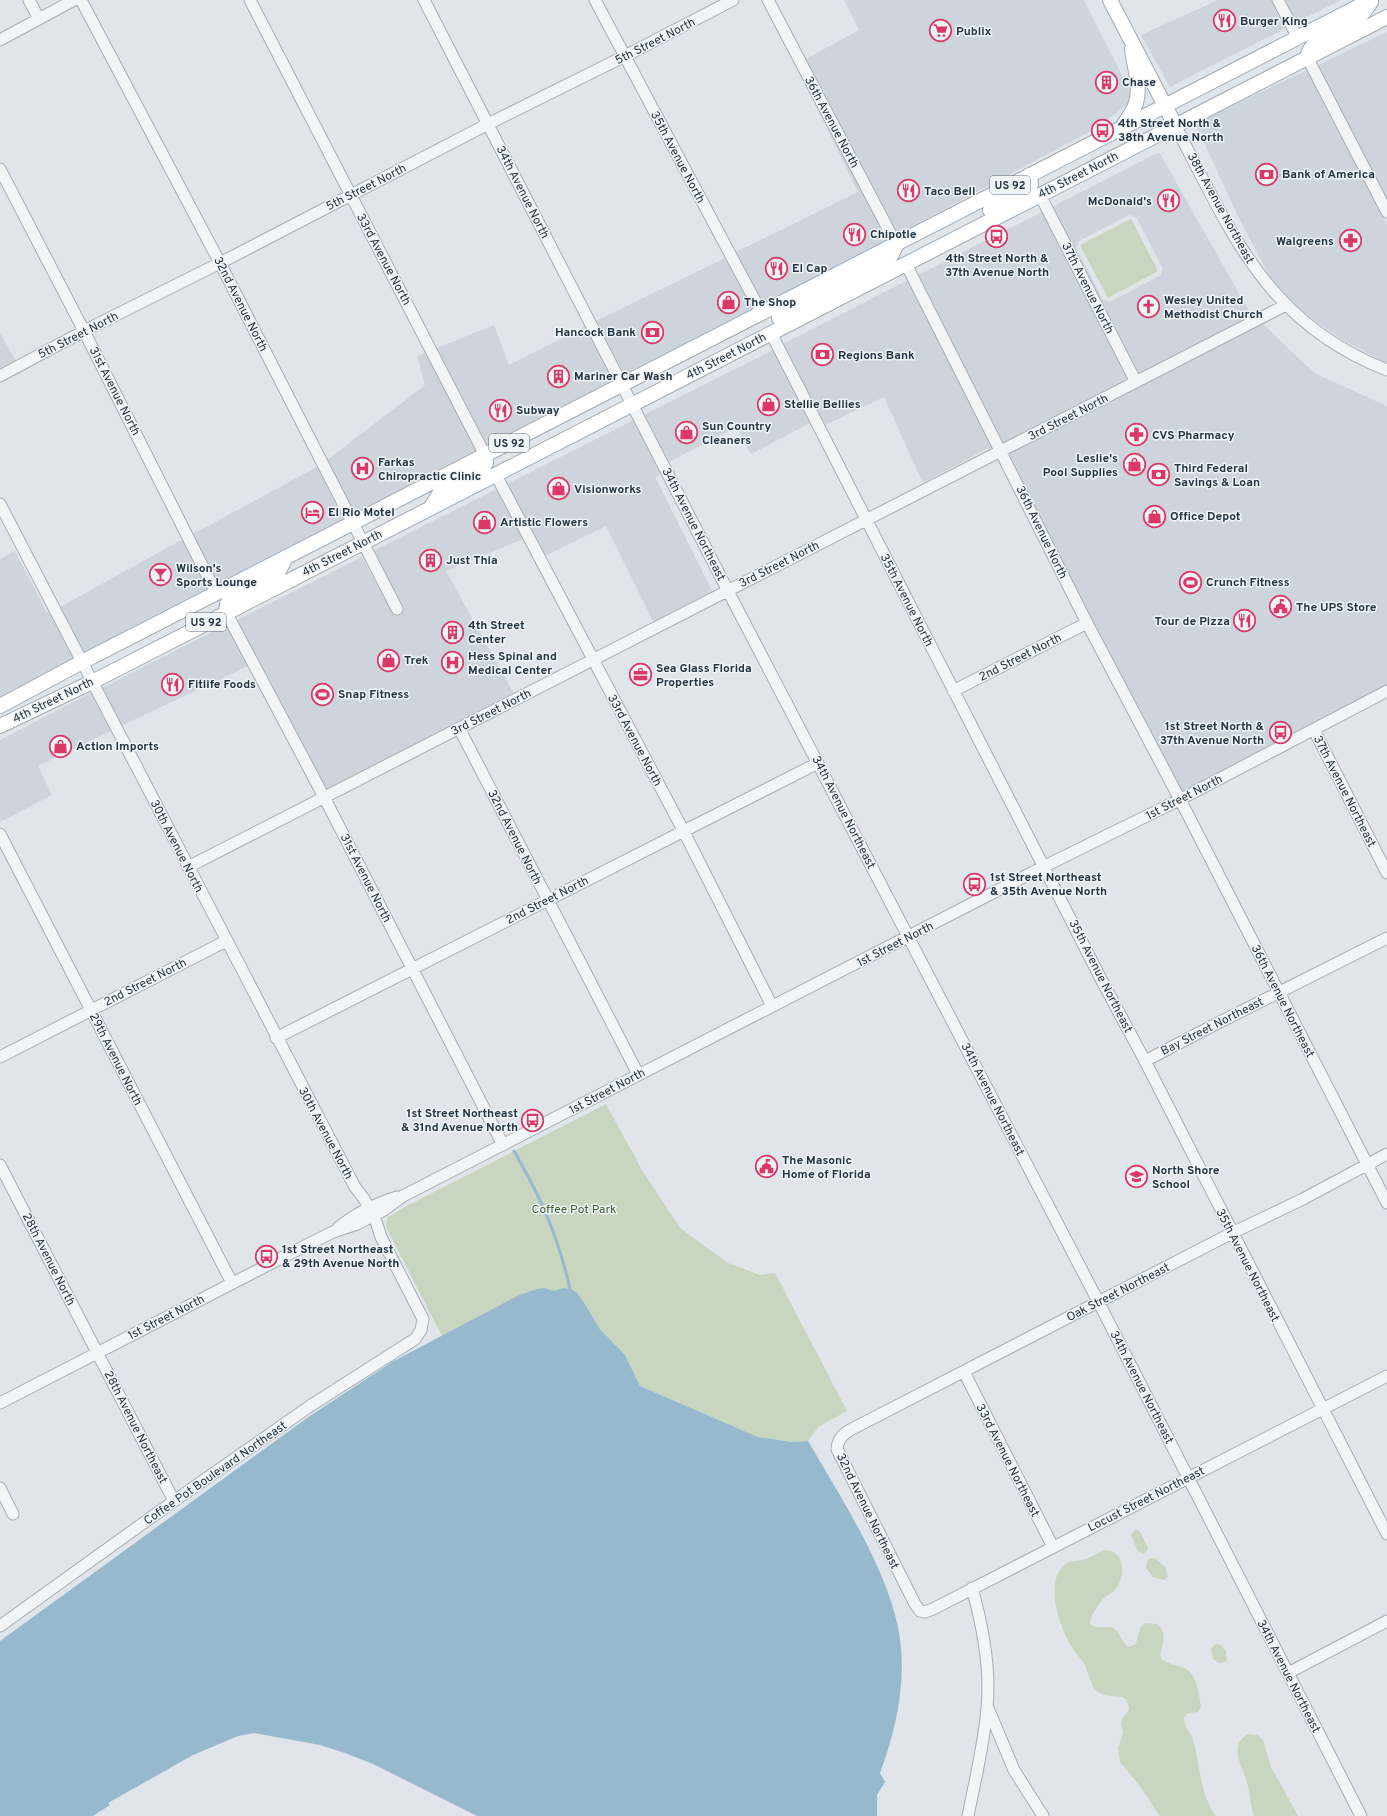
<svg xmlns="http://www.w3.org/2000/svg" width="1387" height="1816" viewBox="0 0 1387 1816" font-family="Overpass,sans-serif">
<rect width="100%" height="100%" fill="#dfe5ea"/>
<path fill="#cdd4dc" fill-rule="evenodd" d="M844,0H1084L1131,93L1130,102L1100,126L898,234L806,59L859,30Z
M1218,0H1272L1286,28L1170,87L1141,35Z
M1285,0H1341L1297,22Z
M1387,32V199L1318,65Z
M796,65L888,240L764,306L736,252L858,192Z
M1307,70L1387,225V364L1341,339L1294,306L1274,285L1237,214L1195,123Z
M1159,152L1249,311L1254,316L1139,374L1052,207ZM1129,215L1136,217L1163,269L1161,275L1110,302L1103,300L1076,248L1079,241Z
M1042,212L1128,380L1004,444L918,275Z
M725,258L754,312L626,377L596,321Z
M908,280L993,449L990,451L988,448L923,483L884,397L825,425L783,344Z
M1262,323L1314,373L1387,406V685L1182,792L1092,620L1008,453Z
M494,325L509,365L586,326L615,382L488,447L437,348Z
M0,333L16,361L0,370Z
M773,350L810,423L751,454L739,431L733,429L669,462L644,415Z
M426,352L478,453L355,515L327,460L425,385L417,356Z
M634,420L662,474L655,477L713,593L654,623L606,526L545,556L507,484Z
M317,467L344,521L219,584L193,534Z
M497,489L523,539L446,571L514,694L327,790L237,620L362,557L394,616L404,611L373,551Z
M183,539L208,589L84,654L60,607Z
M15,551L47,613L49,612L74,660L0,698V559Z
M226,625L248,666L121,726L102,688Z
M91,693L111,731L38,766L52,795L0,822V740Z"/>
<path fill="#c8d5bf" d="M1131,219L1158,271L1108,298L1080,245Z
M606,1104L642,1170L680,1228L728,1263L760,1275L775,1273L847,1411L818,1427L808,1441L792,1442L758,1437L640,1386L625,1355L599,1328L585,1304L562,1288L554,1291L537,1289L519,1295L442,1336L386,1227L387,1218L401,1209Z
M1136,1529L1141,1533L1148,1548L1145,1553L1143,1554L1138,1551L1131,1535Z
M1105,1550C1113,1551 1116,1552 1120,1559C1125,1569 1121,1584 1113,1592C1111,1594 1105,1596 1103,1599C1099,1605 1089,1616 1090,1624L1096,1627H1112C1121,1633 1122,1643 1129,1647L1136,1644L1140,1628L1145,1623L1157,1624C1172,1637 1156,1649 1162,1660C1169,1664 1177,1665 1184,1668C1197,1673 1199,1694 1201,1707L1198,1712L1188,1713L1184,1717C1183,1727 1191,1731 1193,1740C1201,1766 1199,1793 1216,1816H1160L1139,1785L1120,1762L1118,1748L1123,1733L1121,1723L1122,1719L1129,1710L1128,1704L1124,1698C1116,1695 1108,1697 1100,1693C1090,1689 1089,1670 1083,1662C1079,1656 1074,1651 1070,1644C1059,1625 1045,1585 1063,1566C1070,1559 1077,1562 1086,1559C1093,1557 1098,1552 1105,1550Z
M1155,1558L1165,1567L1168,1576L1164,1580L1153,1577L1146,1568L1147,1561L1149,1559Z
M1215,1644L1221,1645L1226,1651L1227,1660L1225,1662L1219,1663L1213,1659L1211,1649Z
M1248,1734L1258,1735L1263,1740L1271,1767L1298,1816H1254C1250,1805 1250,1793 1247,1782C1242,1766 1228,1745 1248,1734Z"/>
<path fill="#97b9ce" d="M544,1288L554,1291L562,1288L570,1289L576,1292L585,1304L599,1328L625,1355L640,1386L758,1437L792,1442L808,1441C840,1496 885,1565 898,1627C908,1676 897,1728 880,1773L885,1782L877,1795V1816H477L373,1764L345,1753L320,1745L254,1733L238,1736L193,1755L108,1803L110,1805L93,1816H0V1641L307,1418L392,1362L519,1295L537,1289Z"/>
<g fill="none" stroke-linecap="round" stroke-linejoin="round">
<path stroke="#97b9ce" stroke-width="3" d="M514,1151C541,1198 558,1236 570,1289"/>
<defs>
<path id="minor" d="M29,0L39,19
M81,0L220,263L397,609
M250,0L485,455
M424,0L728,591L1099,1303L1361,1816
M595,0L762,314
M768,0L896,244
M1278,0L1298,38
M0,40L74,0
M1307,57L1387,212
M1175,125C1231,232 1266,323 1387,370
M0,169L84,331L216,593
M1040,195L1136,382
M906,264L1087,623L1187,813L1387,1203
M771,333L1101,979L1145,1061L1387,1534
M0,376L84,331L220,263L488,124L625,56L733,0
M496,475L684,832L772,1006
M0,504L355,1187C368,1202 376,1218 381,1237L423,1319L421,1330L415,1339L310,1406L174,1501L0,1626
M226,612L324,797L503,1145
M953,691L1087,623
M459,728L638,1074
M1314,730L1387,873
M0,834L232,1283
M188,867L1286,305
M276,1038L818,763
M0,1057L226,941
M1145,1061L1212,1026L1387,938
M1387,1154L1303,1199L1232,1233L850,1430C842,1435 838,1439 837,1449L915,1604L920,1611L925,1612L933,1609L1387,1376
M0,1165L174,1501
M338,1228C356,1213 375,1204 397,1197
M964,1372L1053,1547
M0,1403L295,1251L333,1232L357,1224L384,1210L403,1196L1045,866L1179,800L1387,691
M0,1488L13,1514
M1288,1673L1387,1621
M988,1708L1014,1770L1043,1816
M968,1816C975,1780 984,1745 987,1708C991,1668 983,1627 972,1588"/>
<path id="major" d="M1110,0L1175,125
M1308,55C1312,36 1345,29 1359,17C1364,13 1367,7 1371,2
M1122,127C1127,120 1133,112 1136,103C1141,87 1134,65 1132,49
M990,210L1028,190L1031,184L1029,175
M779,318L878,265L891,256L895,248
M431,507L441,491L483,468L486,463L485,455
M226,612L227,604L231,598L278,573L286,557
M0,706L82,662L1371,0
M0,726L92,682L1387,17"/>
</defs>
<use href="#minor" stroke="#a4adb5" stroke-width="13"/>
<use href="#major" stroke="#9dabb7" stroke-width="16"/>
<use href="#minor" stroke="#f2f5f8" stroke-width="11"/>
<use href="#major" stroke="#fff" stroke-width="14"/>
</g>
<defs>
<symbol id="restaurant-ring" viewBox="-11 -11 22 22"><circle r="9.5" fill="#eff4f7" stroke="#db3868" stroke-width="1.5"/><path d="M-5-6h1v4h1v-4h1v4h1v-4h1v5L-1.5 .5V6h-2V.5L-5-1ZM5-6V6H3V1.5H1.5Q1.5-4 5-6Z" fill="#db3868"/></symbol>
<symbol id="supermarket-ring" viewBox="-11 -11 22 22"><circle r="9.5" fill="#eff4f7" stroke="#db3868" stroke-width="1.5"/><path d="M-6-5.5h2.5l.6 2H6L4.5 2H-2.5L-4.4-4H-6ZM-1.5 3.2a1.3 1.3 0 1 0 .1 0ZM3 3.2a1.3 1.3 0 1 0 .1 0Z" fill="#db3868"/></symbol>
<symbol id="building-ring" viewBox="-11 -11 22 22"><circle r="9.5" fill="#eff4f7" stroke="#db3868" stroke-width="1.5"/><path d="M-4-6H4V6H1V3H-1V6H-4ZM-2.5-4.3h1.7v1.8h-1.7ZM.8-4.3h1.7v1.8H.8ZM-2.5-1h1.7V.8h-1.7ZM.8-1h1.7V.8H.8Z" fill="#db3868"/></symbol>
<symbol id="bus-ring" viewBox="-11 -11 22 22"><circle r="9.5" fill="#eff4f7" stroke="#db3868" stroke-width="1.5"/><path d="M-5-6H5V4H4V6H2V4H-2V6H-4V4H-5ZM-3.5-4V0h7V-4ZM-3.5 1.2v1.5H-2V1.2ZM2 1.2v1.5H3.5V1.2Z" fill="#db3868"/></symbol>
<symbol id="bank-ring" viewBox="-11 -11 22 22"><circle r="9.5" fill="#eff4f7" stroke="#db3868" stroke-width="1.5"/><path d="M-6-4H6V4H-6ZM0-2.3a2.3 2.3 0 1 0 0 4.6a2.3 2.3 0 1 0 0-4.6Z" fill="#db3868"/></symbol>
<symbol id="pharmacy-ring" viewBox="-11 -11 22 22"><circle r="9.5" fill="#eff4f7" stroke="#db3868" stroke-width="1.5"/><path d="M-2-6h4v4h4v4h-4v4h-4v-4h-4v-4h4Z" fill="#db3868"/></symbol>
<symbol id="shop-ring" viewBox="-11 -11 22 22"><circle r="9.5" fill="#eff4f7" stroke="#db3868" stroke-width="1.5"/><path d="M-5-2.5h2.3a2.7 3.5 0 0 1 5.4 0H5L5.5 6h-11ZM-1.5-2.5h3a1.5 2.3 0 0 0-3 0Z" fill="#db3868"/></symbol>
<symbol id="church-ring" viewBox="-11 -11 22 22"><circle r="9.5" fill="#eff4f7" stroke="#db3868" stroke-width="1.5"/><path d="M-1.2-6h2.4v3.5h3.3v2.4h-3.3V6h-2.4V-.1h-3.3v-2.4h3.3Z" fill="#db3868"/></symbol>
<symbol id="hospital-ring" viewBox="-11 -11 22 22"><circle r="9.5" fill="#eff4f7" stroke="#db3868" stroke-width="1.5"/><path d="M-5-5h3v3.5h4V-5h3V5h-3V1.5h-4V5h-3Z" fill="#db3868"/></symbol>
<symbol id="hotel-ring" viewBox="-11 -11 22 22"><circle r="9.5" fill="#eff4f7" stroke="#db3868" stroke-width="1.5"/><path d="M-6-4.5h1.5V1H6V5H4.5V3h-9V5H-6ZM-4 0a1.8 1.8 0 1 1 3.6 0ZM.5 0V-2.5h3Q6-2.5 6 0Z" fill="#db3868"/></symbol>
<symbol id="bar-ring" viewBox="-11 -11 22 22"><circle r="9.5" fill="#eff4f7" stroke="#db3868" stroke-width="1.5"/><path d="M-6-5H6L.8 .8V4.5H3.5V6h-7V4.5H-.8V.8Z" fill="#db3868"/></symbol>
<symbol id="stadium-ring" viewBox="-11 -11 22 22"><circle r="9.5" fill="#eff4f7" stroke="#db3868" stroke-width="1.5"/><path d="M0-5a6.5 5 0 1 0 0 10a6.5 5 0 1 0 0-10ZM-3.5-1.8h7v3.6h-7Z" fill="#db3868"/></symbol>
<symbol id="civic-ring" viewBox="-11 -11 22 22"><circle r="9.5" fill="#eff4f7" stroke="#db3868" stroke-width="1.5"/><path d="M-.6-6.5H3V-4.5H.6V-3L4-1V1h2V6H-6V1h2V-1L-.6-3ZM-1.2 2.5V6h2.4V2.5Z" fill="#db3868"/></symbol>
<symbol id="office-ring" viewBox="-11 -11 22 22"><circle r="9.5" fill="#eff4f7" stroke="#db3868" stroke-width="1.5"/><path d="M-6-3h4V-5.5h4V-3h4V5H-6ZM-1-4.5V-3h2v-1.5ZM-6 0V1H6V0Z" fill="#db3868"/></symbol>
<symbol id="school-ring" viewBox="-11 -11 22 22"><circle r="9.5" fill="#eff4f7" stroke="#db3868" stroke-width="1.5"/><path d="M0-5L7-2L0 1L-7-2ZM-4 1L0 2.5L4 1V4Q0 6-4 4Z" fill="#db3868"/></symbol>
</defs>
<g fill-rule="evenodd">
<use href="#restaurant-ring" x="1212" y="8" width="25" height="25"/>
<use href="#supermarket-ring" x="928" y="18" width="25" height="25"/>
<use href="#building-ring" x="1094" y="70" width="25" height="25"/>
<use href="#bus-ring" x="1090" y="118" width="25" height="25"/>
<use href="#bank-ring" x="1254" y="162" width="25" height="25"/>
<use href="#restaurant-ring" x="896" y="178" width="25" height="25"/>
<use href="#restaurant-ring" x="1156" y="188" width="25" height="25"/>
<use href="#restaurant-ring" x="842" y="222" width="25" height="25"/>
<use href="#bus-ring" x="984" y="224" width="25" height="25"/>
<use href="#pharmacy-ring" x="1338" y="228" width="25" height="25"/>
<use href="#restaurant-ring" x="764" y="256" width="25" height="25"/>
<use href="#shop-ring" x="716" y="290" width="25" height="25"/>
<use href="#church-ring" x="1136" y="294" width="25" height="25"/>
<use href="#bank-ring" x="640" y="320" width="25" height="25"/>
<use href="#bank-ring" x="810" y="342" width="25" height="25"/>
<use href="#building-ring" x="546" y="364" width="25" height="25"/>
<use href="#shop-ring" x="756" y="392" width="25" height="25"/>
<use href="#restaurant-ring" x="488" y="398" width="25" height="25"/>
<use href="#shop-ring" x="674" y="420" width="25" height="25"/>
<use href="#pharmacy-ring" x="1124" y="422" width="25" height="25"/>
<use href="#shop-ring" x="1122" y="452" width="25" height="25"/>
<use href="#hospital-ring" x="350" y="456" width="25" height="25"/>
<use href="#bank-ring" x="1146" y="462" width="25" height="25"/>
<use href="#shop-ring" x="546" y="476" width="25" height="25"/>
<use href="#hotel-ring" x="300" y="500" width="25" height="25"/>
<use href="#shop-ring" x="1142" y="504" width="25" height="25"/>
<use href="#shop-ring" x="472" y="510" width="25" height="25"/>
<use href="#building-ring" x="418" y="548" width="25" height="25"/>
<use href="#bar-ring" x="148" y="562" width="25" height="25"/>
<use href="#stadium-ring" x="1178" y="570" width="25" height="25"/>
<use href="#civic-ring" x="1268" y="594" width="25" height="25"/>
<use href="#restaurant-ring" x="1232" y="608" width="25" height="25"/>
<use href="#building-ring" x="440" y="620" width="25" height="25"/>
<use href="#shop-ring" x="376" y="648" width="25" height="25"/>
<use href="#hospital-ring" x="440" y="650" width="25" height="25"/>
<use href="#office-ring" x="628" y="662" width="25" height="25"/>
<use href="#restaurant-ring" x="160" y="672" width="25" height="25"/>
<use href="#stadium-ring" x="310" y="682" width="25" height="25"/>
<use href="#bus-ring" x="1268" y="720" width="25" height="25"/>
<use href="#shop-ring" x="48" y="734" width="25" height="25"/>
<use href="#bus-ring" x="962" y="872" width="25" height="25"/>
<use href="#bus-ring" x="520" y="1108" width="25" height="25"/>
<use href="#civic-ring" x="754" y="1154" width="25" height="25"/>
<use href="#school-ring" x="1124" y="1164" width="25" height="25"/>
<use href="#bus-ring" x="254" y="1244" width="25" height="25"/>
</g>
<g text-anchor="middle" stroke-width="3" stroke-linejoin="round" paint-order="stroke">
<g fill="#eff4f7" stroke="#626e79" stroke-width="1">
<rect x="990" y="176" width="40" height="18" rx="3"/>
<rect x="489" y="434" width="40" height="18" rx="3"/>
<rect x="186" y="613" width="40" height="18" rx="3"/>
</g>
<g font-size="11" font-weight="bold" fill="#263543">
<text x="1010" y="189">US 92</text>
<text x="509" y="447">US 92</text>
<text x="206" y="626">US 92</text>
</g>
<g font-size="12" font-weight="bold" fill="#263543" stroke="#eff4f7" text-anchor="start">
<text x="1240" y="25">Burger King</text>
<text x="956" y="35">Publix</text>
<text x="1122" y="86">Chase</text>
<text x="1118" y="127">4th Street North &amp;<tspan x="1118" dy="14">38th Avenue North</tspan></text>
<text x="1282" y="178">Bank of America</text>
<text x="924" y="195">Taco Bell</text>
<text x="1152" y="205" text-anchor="end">McDonald's</text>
<text x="870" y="238">Chipotle</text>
<text x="1334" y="245" text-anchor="end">Walgreens</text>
<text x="997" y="262" text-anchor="middle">4th Street North &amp;<tspan x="997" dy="14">37th Avenue North</tspan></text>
<text x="792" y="272">El Cap</text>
<text x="1164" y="304">Wesley United<tspan x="1164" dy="14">Methodist Church</tspan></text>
<text x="744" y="306">The Shop</text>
<text x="636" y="336" text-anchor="end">Hancock Bank</text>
<text x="838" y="359">Regions Bank</text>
<text x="574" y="380">Mariner Car Wash</text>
<text x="784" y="408">Stellie Bellies</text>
<text x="516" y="414">Subway</text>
<text x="702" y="430">Sun Country<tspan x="702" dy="14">Cleaners</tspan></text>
<text x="1152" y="439">CVS Pharmacy</text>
<text x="1118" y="462" text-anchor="end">Leslie's<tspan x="1118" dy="14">Pool Supplies</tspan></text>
<text x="378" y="466">Farkas<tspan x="378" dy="14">Chiropractic Clinic</tspan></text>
<text x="1174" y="472">Third Federal<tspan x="1174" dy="14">Savings &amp; Loan</tspan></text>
<text x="574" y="493">Visionworks</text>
<text x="328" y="516">El Rio Motel</text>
<text x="1170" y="520">Office Depot</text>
<text x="500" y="526">Artistic Flowers</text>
<text x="446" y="564">Just Thia</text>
<text x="176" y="572">Wilson's<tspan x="176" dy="14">Sports Lounge</tspan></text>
<text x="1206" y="586">Crunch Fitness</text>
<text x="1296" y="611">The UPS Store</text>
<text x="1230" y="625" text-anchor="end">Tour de Pizza</text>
<text x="468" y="629">4th Street<tspan x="468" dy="14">Center</tspan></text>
<text x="468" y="660">Hess Spinal and<tspan x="468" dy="14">Medical Center</tspan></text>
<text x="404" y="664">Trek</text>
<text x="656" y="672">Sea Glass Florida<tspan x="656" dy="14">Properties</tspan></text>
<text x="188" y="688">Fitlife Foods</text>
<text x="338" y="698">Snap Fitness</text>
<text x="1264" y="730" text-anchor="end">1st Street North &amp;<tspan x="1264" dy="14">37th Avenue North</tspan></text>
<text x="76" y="750">Action Imports</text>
<text x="990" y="881">1st Street Northeast<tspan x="990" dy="14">&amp; 35th Avenue North</tspan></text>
<text x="518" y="1117" text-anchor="end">1st Street Northeast<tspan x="518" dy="14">&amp; 31nd Avenue North</tspan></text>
<text x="782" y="1164">The Masonic<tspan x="782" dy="14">Home of Florida</tspan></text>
<text x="1152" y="1174">North Shore<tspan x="1152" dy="14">School</tspan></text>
<text x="282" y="1253">1st Street Northeast<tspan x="282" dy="14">&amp; 29th Avenue North</tspan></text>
</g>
<g font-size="12" fill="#263543" stroke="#eff4f7">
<text transform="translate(655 41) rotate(-27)" y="4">5th Street North</text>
<text transform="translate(832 122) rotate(62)" y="4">36th Avenue North</text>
<text transform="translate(678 157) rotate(62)" y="4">35th Avenue North</text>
<text transform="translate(1078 175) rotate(-27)" y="4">4th Street North</text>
<text transform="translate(366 187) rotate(-27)" y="4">5th Street North</text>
<text transform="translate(523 192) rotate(63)" y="4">34th Avenue North</text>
<text transform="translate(1221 208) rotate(61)" y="4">38th Avenue Northeast</text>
<text transform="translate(384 259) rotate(62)" y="4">33rd Avenue North</text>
<text transform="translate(1088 288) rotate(63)" y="4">37th Avenue North</text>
<text transform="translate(241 304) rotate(63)" y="4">32nd Avenue North</text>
<text transform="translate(78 335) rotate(-27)" y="4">5th Street North</text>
<text transform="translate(726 356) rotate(-27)" y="4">4th Street North</text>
<text transform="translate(115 391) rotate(63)" y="4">31st Avenue North</text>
<text transform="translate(1068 417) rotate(-27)" y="4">3rd Street North</text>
<text transform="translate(694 524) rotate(63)" y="4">34th Avenue Northeast</text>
<text transform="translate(1042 532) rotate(64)" y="4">36th Avenue North</text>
<text transform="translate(342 553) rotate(-27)" y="4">4th Street North</text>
<text transform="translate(779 564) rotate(-27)" y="4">3rd Street North</text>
<text transform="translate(907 600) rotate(63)" y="4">35th Avenue North</text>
<text transform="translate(1020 657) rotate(-27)" y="4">2nd Street North</text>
<text transform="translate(53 700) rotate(-26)" y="4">4th Street North</text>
<text transform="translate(491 712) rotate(-27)" y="4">3rd Street North</text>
<text transform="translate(635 740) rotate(62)" y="4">33rd Avenue North</text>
<text transform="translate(1345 791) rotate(63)" y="4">37th Avenue Northeast</text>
<text transform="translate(1184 797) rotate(-27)" y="4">1st Street North</text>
<text transform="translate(844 812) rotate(63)" y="4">34th Avenue Northeast</text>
<text transform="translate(515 837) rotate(63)" y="4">32nd Avenue North</text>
<text transform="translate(177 846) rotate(63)" y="4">30th Avenue North</text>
<text transform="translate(366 878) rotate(63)" y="4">31st Avenue North</text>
<text transform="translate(547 900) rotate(-27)" y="4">2nd Street North</text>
<text transform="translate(895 944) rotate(-27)" y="4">1st Street North</text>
<text transform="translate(1101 976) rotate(63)" y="4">35th Avenue Northeast</text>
<text transform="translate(145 982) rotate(-27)" y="4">2nd Street North</text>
<text transform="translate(1283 1001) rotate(63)" y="4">36th Avenue Northeast</text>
<text transform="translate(1212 1026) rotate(-27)" y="4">Bay Street Northeast</text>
<text transform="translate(116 1059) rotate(63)" y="4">29th Avenue North</text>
<text transform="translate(607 1091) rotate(-28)" y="4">1st Street North</text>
<text transform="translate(993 1099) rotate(63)" y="4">34th Avenue Northeast</text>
<text transform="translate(326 1133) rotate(62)" y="4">30th Avenue North</text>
<text transform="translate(49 1259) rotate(63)" y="4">28th Avenue North</text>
<text transform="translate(1248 1265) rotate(63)" y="4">35th Avenue Northeast</text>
<text transform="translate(1118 1292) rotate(-27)" y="4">Oak Street Northeast</text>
<text transform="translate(166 1317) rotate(-27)" y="4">1st Street North</text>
<text transform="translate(1142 1387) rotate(63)" y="4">34th Avenue Northeast</text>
<text transform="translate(136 1427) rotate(63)" y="4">28th Avenue Northeast</text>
<text transform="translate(1008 1460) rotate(63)" y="4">33rd Avenue Northeast</text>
<text transform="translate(215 1473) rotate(-35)" y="4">Coffee Pot Boulevard Northeast</text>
<text transform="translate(1146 1499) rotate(-27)" y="4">Locust Street Northeast</text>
<text transform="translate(868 1511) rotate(64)" y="4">32nd Avenue Northeast</text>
<text transform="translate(1289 1676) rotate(63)" y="4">34th Avenue Northeast</text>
</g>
<g font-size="12" fill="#416032" stroke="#eff4f7">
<text x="574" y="1213">Coffee Pot Park</text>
</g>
</g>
</svg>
